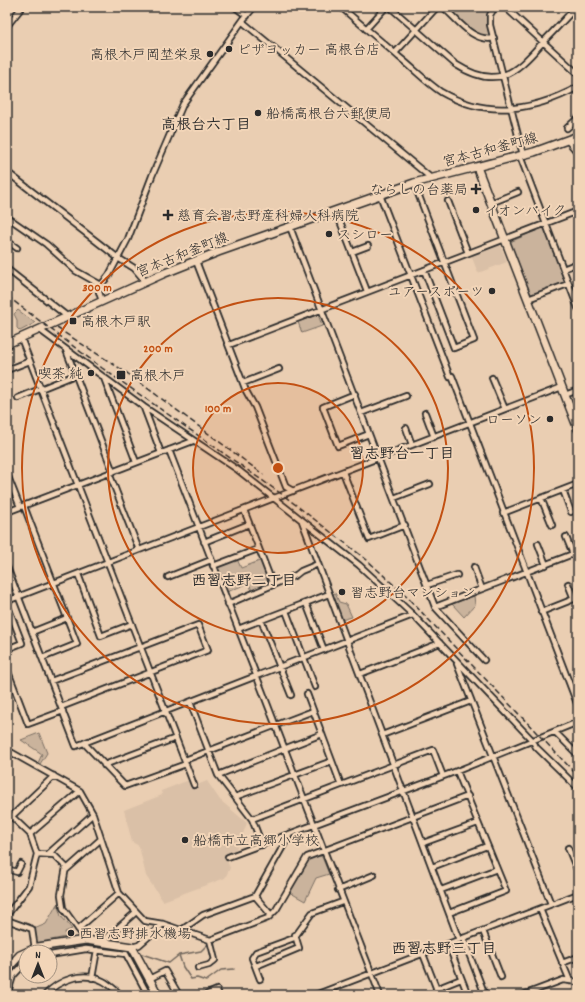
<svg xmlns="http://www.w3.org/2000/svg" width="585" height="1002" viewBox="0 0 585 1002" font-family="Dekko,'Klee One',sans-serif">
<rect width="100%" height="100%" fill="#eaceb2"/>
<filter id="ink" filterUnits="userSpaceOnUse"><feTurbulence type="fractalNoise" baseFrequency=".025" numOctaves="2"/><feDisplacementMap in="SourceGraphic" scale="8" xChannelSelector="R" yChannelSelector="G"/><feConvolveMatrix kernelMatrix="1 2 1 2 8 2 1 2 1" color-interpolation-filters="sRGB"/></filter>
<g filter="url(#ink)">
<path fill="#dac0a7" d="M500,244L507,262L478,273L471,255Z
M189,780L192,787L207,781L220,800L247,823L241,839L235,842L237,847L234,851L225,856L230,868L225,878L163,901L146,876L139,846L132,842L124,810L162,795L161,791Z"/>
<path fill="#cab39c" stroke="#7a6f64" d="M446,7H491L487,20L490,35L488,38L476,35Z
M542,228L545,229L565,280L564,283L533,295L531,294L510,242Z
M18,310L35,323L20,331L17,328V320L14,314Z
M316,315L319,317L322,326L302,333L298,322Z
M237,559L241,568L262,560L270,581L269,584L252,591L249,583L227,592L217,569L218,566Z
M335,593L339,602L346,604L352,617L341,620L331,595Z
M474,596L475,605L464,617L452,604Z
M39,733L47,753L40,764L38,763L42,754L21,740Z
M318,855L322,857L329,874L316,878L305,901L289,892L309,859Z
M57,904L61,916L72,929L65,932L66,937L36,943L34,929L46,924Z"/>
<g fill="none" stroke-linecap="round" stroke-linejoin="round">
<path stroke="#70665c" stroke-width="1.5" d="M139,953L169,963L179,955L201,951L209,943
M179,955L183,967L191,979L197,978L206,981L221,970L234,969"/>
<path stroke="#9e8d7d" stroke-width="10" d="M42,952L88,944L128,949L151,995
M7,978L13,968L26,957"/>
<defs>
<path id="street" d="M235,7L247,16
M254,7L243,20L244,23L431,178
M341,7C360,24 380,40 399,57C413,68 426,82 441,92C486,118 534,111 578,87
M390,7L455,64C496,90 514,75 542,43C554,31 565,19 576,7
M443,7C457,19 473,43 494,38
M495,7L490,15V25L523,155
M505,7L578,74
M7,26L22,7
M366,29L386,7
M395,53L437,7
M567,128L578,118
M568,141L578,153
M520,156L578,308
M7,172L118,258L134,268L146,282
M414,183L474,340L454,348L424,270
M380,195L450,377
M448,201L468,253
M491,203L518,192
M336,211L367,291
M7,217L46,244L76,271L101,285
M290,227L435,607L578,552
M7,241L17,248
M352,252L368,246
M196,261L246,391L255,407L286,487L293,491
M7,269L68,317
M563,269L578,263
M528,299L568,284
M102,301L99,292L101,285L109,275L128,239L152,176L183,104L243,20
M40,330L144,407L238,470L359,565L413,615L533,741L536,747L578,788
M21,338L194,785
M229,345L578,211
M66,350L113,472
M7,370L30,361
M452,376L578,706
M104,378L136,462
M492,378L505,409
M243,383L279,369
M355,394L323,407L338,446L369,434
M565,395L578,390
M18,398L75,375
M144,408L161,453
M361,413L406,396
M425,413L434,437
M406,428L412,445
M169,450L380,995
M343,472L369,539L405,525
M109,473L139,550
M7,474L20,507
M563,490L571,512
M394,498L430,484
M541,498L552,525
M24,506L77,644L42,658
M244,510L273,585
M7,512L193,441
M503,513L578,484
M302,521L459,940
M566,537L573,554
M204,542L249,524
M538,544L546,565
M213,566L258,549
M7,567L76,746L413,615
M474,567L482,589
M78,574L101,636L132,624
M168,577L211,560
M427,585L457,575
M7,601L562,387
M306,603L324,650
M7,604L22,643L7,649
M228,604L296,575L301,571L318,564
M435,607L484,660
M286,611L315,687
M541,612L574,599L568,584
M261,620L291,695
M238,629L329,594
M32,632L67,618
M457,664L551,904
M7,669L28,724L63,711
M360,674L440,643
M51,681L198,625L208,650L61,707
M307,694L341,785
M190,702L218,775L252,819L262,845
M555,732L578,755
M382,735L471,701
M84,743L125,786L186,764
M7,750L80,791L93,814L119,893L145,921L163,924L210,940L268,918L276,910L307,857L468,796
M185,760L313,711
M104,765L176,738
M218,775L322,734
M235,797L332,761
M7,812L30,834L37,854L29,886L7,915
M12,816L54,776
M252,819L433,750L443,776
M30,834L80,791
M423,843L478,823
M568,848L578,872
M37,854L54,855L66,867L61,895L63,908L86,940
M48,854L93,814
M228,857L457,771L578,722
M432,867L487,846
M7,869L17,872L21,864
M66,870L101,839
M338,890L374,875
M441,890L497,869
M255,896L271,915
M540,909L570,981
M449,913L506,891L457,771
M7,920L32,929L35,949
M78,929L119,893
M180,931L203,915L255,896L290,834
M483,931L501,977
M463,938L485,995
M103,941L136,912
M448,944L468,995
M132,947L139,945L163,924
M423,954L439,995
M50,955L86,949L126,954L148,995
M562,963L578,957
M256,966L299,948L295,935
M198,968L209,965L215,960L210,940
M92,978L97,950
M149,979L165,971L179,995
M260,979L252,958L256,952L294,938L312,913L342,902
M436,989L461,979
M7,995L13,976L26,962
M45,995C60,979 83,971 103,981C109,984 115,990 121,995
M205,995L217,990L219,995
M315,995L578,894
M523,995L563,980L578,982"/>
<path id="secondary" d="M477,167L578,429
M7,344L165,273L218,252L414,183L534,152L578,136
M7,969L20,955L38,947L86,940L132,947L158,995"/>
</defs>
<use href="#street" stroke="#2b2b2b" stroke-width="8"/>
<use href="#secondary" stroke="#2b2b2b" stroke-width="10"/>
<use href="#street" stroke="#f2d5b8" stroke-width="4.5"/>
<use href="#secondary" stroke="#f2d5b8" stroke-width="7"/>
<path stroke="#2b2b2b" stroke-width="1.5" stroke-dasharray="6 3" stroke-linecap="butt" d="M7,296L102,368L283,495L367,560L409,599L578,776
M57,328L127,373L264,475"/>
</g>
</g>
<circle cx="278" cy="468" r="85" fill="#c25012" fill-opacity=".12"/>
<g fill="none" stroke="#c25012" stroke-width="2">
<circle cx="278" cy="468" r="85"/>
<circle cx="278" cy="468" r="170"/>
<circle cx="278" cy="468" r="256"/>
</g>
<g fill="#2b2b2b" stroke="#f2d5b8" stroke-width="1.5">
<circle cx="229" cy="49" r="4"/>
<circle cx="210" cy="54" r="4"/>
<circle cx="258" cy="113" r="4"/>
<path d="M474 183h4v4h4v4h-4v4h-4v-4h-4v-4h4z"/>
<circle cx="476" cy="210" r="4"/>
<path d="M166 209h4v4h4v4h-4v4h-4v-4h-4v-4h4z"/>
<circle cx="329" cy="234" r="4"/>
<circle cx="492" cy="291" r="4"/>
<rect x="69" y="317" width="8" height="8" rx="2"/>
<circle cx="91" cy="373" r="4"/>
<rect x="116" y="370" width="10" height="10" rx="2"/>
<circle cx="550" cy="419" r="4"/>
<circle cx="342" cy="592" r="4"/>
<circle cx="185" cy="840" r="4"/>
<circle cx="71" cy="933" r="4"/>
</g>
<g text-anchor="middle" stroke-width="4" stroke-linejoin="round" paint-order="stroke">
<g font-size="14" fill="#2b2b2b" stroke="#f2d5b8" text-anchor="start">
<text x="237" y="54">ピザヨッカー 高根台店</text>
<text x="202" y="59" text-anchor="end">高根木戸岡埜栄泉</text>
<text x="266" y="118">船橋高根台六郵便局</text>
<text x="468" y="194" text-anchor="end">ならしの台薬局</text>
<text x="484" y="215">イオンバイク</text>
<text x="177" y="220">慈育会習志野産科婦人科病院</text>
<text x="337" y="239">スシロー</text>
<text x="484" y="296" text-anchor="end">ユアースポーツ</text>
<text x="81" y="326">高根木戸駅</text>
<text x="83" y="378" text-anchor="end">喫茶 純</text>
<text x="130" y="380">高根木戸</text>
<text x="542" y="424" text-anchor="end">ローソン</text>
<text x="350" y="597">習志野台マンション</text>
<text x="193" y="845">船橋市立高郷小学校</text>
<text x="79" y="938">西習志野排水機場</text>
</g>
<g font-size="14" fill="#2b2b2b" stroke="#f2d5b8">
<text transform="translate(490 149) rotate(-15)" y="5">宮本古和釜町線</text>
<text transform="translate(182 254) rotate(-22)" y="5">宮本古和釜町線</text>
</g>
<g font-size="15" font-weight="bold" fill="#2b2b2b" stroke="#f2d5b8">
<text x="206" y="129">高根台六丁目</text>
<text x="402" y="458">習志野台一丁目</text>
<text x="244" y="585">西習志野二丁目</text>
<text x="444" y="953">西習志野三丁目</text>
</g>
</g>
<circle cx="278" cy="468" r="6" fill="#c25012" stroke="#f2d5b8" stroke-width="2"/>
<g font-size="12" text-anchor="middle" font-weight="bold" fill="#c25012" stroke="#f2d5b8" stroke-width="4" stroke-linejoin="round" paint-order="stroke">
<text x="97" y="291">300 m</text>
<text x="158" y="352">200 m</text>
<text x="218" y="412">100 m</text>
</g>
<rect width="585" height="1002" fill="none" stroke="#f2d5b8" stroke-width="24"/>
<rect x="12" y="12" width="561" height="978" fill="none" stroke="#2b2b2b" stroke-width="1.5" filter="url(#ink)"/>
<g transform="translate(38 964)"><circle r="19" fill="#f2d5b8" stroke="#a29180"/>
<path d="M0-3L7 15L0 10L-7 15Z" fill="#2b2b2b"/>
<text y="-6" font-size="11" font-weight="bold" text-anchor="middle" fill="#2b2b2b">N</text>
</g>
</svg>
